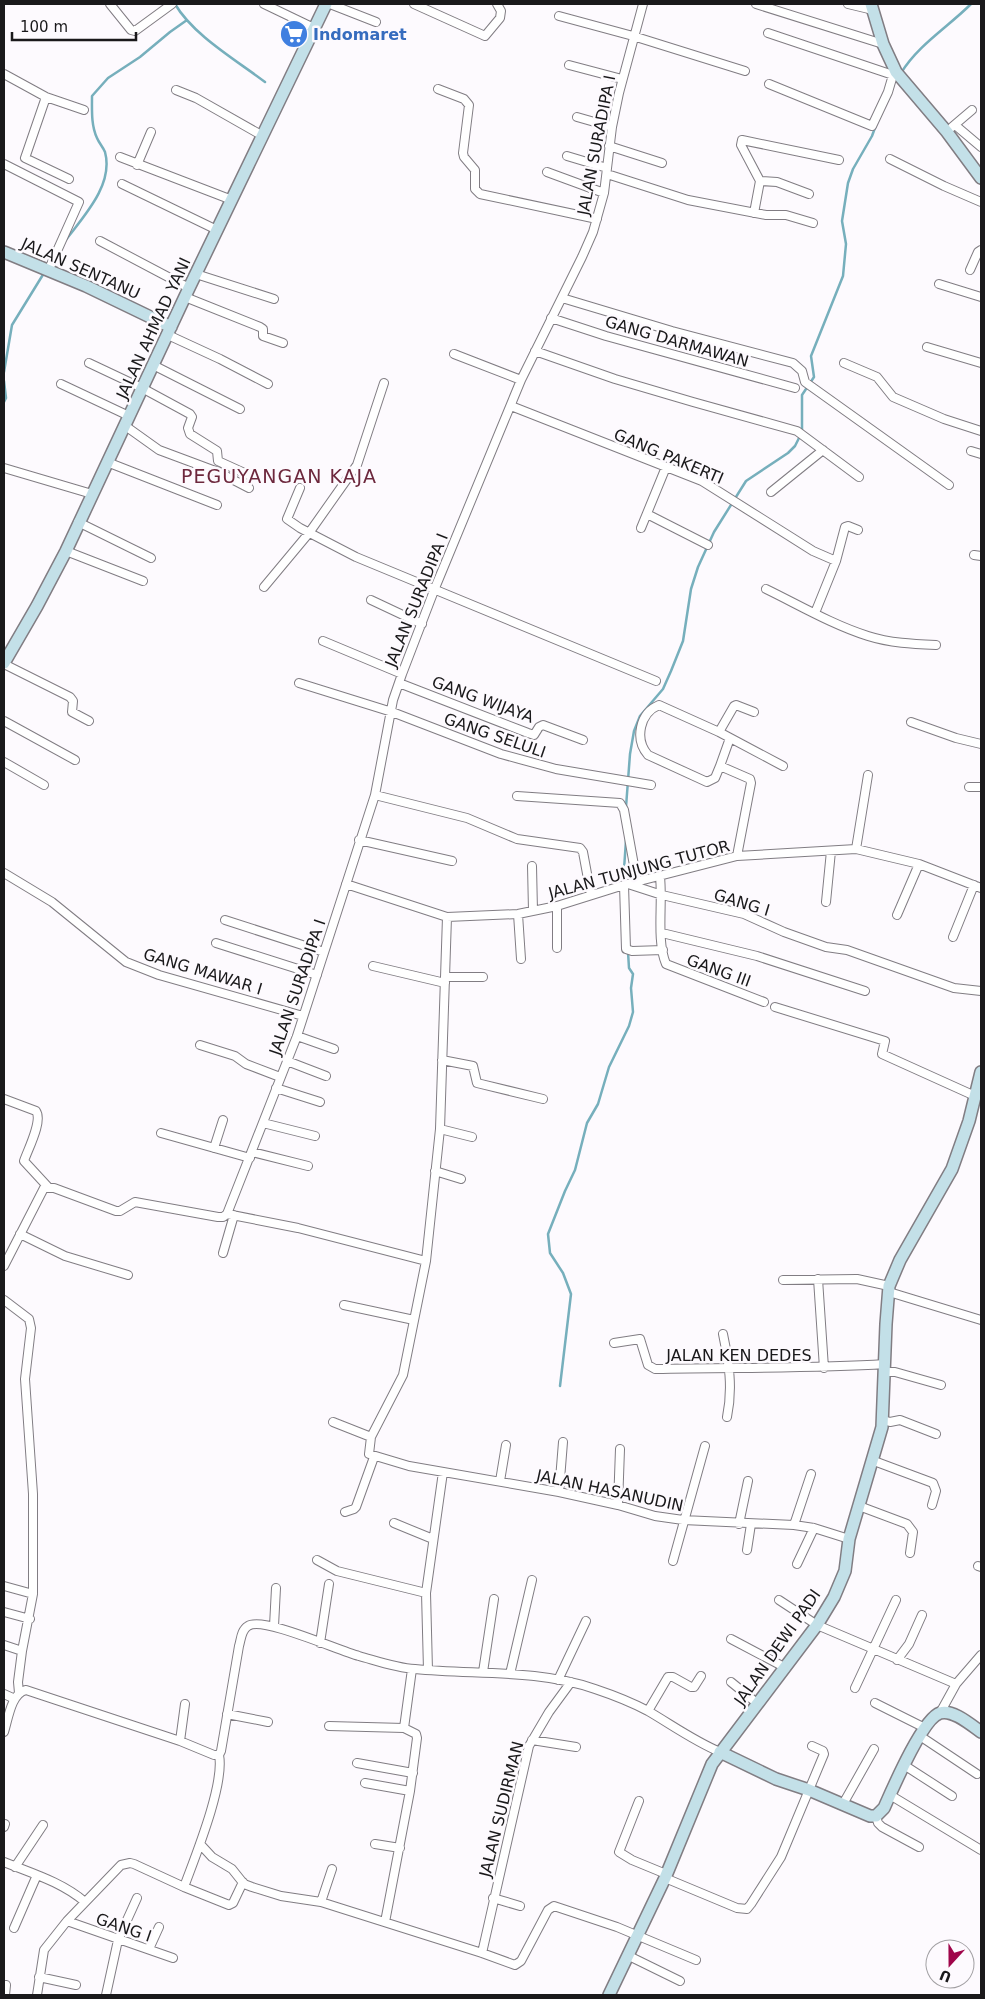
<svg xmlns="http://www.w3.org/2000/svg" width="985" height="1999" viewBox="0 0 985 1999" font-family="'DejaVu Sans',sans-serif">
<rect width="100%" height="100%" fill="#fdfafe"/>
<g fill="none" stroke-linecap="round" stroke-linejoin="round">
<path stroke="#76afbc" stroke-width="2.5" d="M175,4C193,35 236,60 265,82
M901,73C918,45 948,27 971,4
M65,241C83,217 114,185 105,152C103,147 99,143 97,138C91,125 92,110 92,96L108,78L140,57L170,32L187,20
M4,372L12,325L44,273
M4,381L6,398L4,402
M626,807L630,754L634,731L640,716L663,689L671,671L683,641L691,589L698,567L714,532L746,481L788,453L795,446L802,432V395L814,377L811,356L843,276L846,244L842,221L848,183L853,169L872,136L876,125
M623,884L626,840
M560,1386L571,1294L563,1273L550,1253L548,1234L565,1191L575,1170L587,1123L598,1104L609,1067L629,1026L633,1012L631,988L633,974L629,968L628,952"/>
<defs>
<path id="street" d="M110,4L131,30L135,31L172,4
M264,4L314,28
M330,4L376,22
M414,4L485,36L500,18L501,11L497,4
M756,4L883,44
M848,4L873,10
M559,16L633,36L745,71
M768,33L893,75L888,92L872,126L769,84
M569,65L622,79
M4,74L46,97L84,110
M438,89L464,99L469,105L463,153L464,157L475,170V189L480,194L597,219
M176,90L196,98L263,136
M46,97L25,158L69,179
M577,117L612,127
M955,125L981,147
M952,127L972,110
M609,146L662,163
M567,156L607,168
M120,157L232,200
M890,159L944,186L981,202
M4,164L79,202L49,269
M137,165L151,132
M547,172L604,193
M607,174L688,200L766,215H786L813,223
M760,181L777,182L809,194
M122,184L217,230
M754,213L760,181L741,145L742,140L839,160
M100,241L189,288
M970,270L978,252L981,250
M196,274L274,299
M939,284L981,297
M185,297L260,327L263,329V336L283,343
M562,298L672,331L793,363L802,371L805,382L949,485
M551,318L606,336L795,388
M168,335L220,359L268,384
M927,347L981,363
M535,351L615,379L693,402L797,431L859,477
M454,354L521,380
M89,363L142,388L190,414L192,417L188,428L190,434L217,451L218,461L251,476
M844,363L877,377L893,397L944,419L981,431
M153,365L240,409
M61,384L129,416
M511,406L702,481L813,551L836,561
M124,425L159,450L218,472L249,488
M971,451L981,454
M107,462L217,505
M4,468L92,494
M300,488L287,519L300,528L356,557L656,681
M771,492L823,450
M647,514L708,545
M78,522L151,558
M641,528L666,467
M66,551L143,581
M974,555L981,556
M264,587L309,533L357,465L384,383
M766,589C799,605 833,625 868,636C890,643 913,644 936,645
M371,600L422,624
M815,613L836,561L845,527L848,526L858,530
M323,641L402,674
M4,664L70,697L73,701L72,712L89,721
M299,683L392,712L501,754L556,769L651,785
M399,683L528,733L534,735L539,727L543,725L583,740
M4,721L75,760
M911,722L956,738L981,744
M719,732L734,706L736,705L754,712
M4,762L44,785
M720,766L730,738
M969,787H981
M375,795L467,818L517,839L580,848L583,852L591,895
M517,796L620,803L624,810L637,882
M359,840L452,861
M856,849L868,775
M737,856L751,783L750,779L720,766L715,778L707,782L648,755C634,739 640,713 659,705L719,732L783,766
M532,866L533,911
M4,873L52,902L126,962L159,975L303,1016
M660,877C663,903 656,940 666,964L764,1002
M346,884L447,917L440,1129L426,1261L403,1375L371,1437L369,1454L409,1466L559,1492L618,1505L655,1516L683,1520L794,1525L814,1528L849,1539
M628,884L662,895L744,914L784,932L826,947L847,950L954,988L981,991
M624,885L626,949L632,951L663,950
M826,902L831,851
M557,906V948
M518,914L521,959
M897,915L919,864
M447,917L518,914L557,906L624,885L737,856L856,849L919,864L981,888
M225,920L324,952
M662,933L757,956L865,991
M953,937L974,885
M216,943L317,975
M373,966L445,983
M445,977H483
M775,1007L885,1041L882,1054L975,1096
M297,1036L334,1049
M200,1045L235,1056L246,1064L280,1077
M442,1060L473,1066L477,1083L543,1099
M287,1061L326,1076
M276,1088L320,1102
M4,1099L36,1111C43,1121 28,1149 24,1161L48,1187
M263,1123L315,1136
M440,1129L472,1137
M161,1133L250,1158
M214,1148L223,1120
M252,1152L308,1166
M435,1171L461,1179
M227,1214L297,1036L375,795L393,700L402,674L435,588L521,380L582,257L593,232L604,193L612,127L619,93L643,4
M227,1214L298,1228L426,1261
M20,1234L65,1256L128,1275
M223,1253L234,1215
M4,1266L44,1188H54L116,1211H120L135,1202L218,1217H223L227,1214
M818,1279L824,1368
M783,1280L857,1279L889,1286
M889,1292L981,1320
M4,1300L29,1319L31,1328L25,1379L33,1494V1594L22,1651L18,1682L19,1693
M344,1305L414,1320
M723,1334C729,1363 733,1388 727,1417
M614,1343L640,1339L648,1365L655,1369C731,1367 808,1369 885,1364
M885,1372H895L941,1385
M883,1420L890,1422L900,1420L936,1434
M333,1422L371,1437
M874,1461L933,1483L936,1491L932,1505
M500,1481L506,1445
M559,1492L563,1442
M618,1505L620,1449
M859,1506L907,1524L913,1532L910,1553
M345,1512L354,1509L356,1507L374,1457
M394,1523L433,1539
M739,1524L748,1481
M794,1525L811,1474
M747,1550L751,1524
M317,1560L337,1571L426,1593
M673,1561L705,1446
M797,1564L814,1528
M978,1566L981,1567
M4,1586L33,1594
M779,1600L817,1625L956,1684
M4,1612L30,1619
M274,1626L276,1588
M731,1639L786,1668
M320,1643L329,1584
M4,1645L22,1651
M897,1660L909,1644L922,1615
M428,1670L426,1593L443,1472
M483,1672L494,1599
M510,1674L532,1580
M558,1680L586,1621
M731,1682L758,1704
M855,1688L896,1600
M4,1694L15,1699
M875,1703L925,1728
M648,1711L668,1677H673L691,1687H694L701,1676
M940,1713L956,1684L981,1655
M227,1714L268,1722
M329,1726L404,1728
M4,1732C8,1720 11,1693 26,1690L180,1741L214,1755H219
M920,1736L977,1774
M532,1740L576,1747
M180,1741L185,1704
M357,1763L413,1773
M904,1765L952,1796
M365,1783L410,1791
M890,1795L981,1850
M639,1801L619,1852L632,1860L666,1874
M843,1804L874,1749
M876,1816L878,1823L882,1827L919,1847
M4,1827L5,1824
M200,1844L212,1857L232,1869L244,1884L252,1887L281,1896L321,1902L482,1953L515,1965L521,1961L548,1910L554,1906L617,1927L696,1960
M375,1844L400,1848
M4,1862C31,1873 62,1882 85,1902
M15,1867L43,1825
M665,1878L737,1908L747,1909L751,1904L781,1857L824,1754L823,1751L812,1746
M184,1887L229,1905L233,1903L243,1882
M493,1898L520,1906
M321,1902L332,1869
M67,1921L173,1958
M385,1922L410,1791L417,1738L416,1734L404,1728L412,1669
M14,1928L37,1875
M149,1949L159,1927
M482,1953L529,1746L549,1712L571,1682
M629,1956L680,1981
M39,1977L76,1985
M5,1995L6,1985
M37,1995L44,1950L67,1921L121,1865L130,1863L134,1864L184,1887C195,1857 225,1784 219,1755L221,1751L239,1646C241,1640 241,1630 248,1626C263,1616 339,1651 359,1656C377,1661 396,1668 415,1669C475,1675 537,1669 595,1689C613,1695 631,1702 648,1711C672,1725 694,1741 720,1752
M106,1995L118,1940L137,1898"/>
<path id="secondary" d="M871,4L883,44L896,72L947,132L981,178
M4,252L86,286L171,327
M4,663L37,606L66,551L189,288L326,4
M720,1752L776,1779L809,1790L870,1816H876L884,1808C892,1790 923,1718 940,1713C953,1709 971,1725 981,1732
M609,1995L665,1878L712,1764L817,1625L834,1597L845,1571L849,1539L882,1427L886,1324L889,1286L900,1260L952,1169L969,1121L981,1072"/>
</defs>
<use href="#street" stroke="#817d83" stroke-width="10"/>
<use href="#secondary" stroke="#817d83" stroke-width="14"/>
<use href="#street" stroke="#fff" stroke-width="8"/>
<use href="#secondary" stroke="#c3e0e8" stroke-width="11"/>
</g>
<defs>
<symbol id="supermarket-disc" viewBox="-11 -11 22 22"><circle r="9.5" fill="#3f7fe0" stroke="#fdfafe"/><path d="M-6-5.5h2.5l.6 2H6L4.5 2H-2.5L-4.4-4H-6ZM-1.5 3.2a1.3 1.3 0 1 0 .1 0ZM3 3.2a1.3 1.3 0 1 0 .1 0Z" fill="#fff"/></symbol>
</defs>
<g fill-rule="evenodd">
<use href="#supermarket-disc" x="278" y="18" width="32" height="32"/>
</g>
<g text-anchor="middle" stroke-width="5" stroke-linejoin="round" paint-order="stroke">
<g font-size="16" font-weight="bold" fill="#366cbe" stroke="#fdfafe" text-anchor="start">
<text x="313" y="40">Indomaret</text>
</g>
<g font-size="16" fill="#1a191b" stroke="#fdfafe">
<text transform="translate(596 145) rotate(-79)" y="6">JALAN SURADIPA I</text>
<text transform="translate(81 268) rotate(24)" y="6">JALAN SENTANU</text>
<text transform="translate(153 328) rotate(-65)" y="6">JALAN AHMAD YANI</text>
<text transform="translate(677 341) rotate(16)" y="6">GANG DARMAWAN</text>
<text transform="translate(669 456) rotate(23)" y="6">GANG PAKERTI</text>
<text transform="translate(416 600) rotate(-68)" y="6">JALAN SURADIPA I</text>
<text transform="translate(483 699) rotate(20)" y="6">GANG WIJAYA</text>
<text transform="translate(495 735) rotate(19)" y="6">GANG SELULI</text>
<text transform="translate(639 869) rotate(-15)" y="6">JALAN TUNJUNG TUTOR</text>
<text transform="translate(742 902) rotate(17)" y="6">GANG I</text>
<text transform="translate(719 970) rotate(20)" y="6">GANG III</text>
<text transform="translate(203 971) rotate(17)" y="6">GANG MAWAR I</text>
<text transform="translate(297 987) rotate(-71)" y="6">JALAN SURADIPA I</text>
<text x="739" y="1361">JALAN KEN DEDES</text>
<text transform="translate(610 1490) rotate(12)" y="6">JALAN HASANUDIN</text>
<text transform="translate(777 1647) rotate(-55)" y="6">JALAN DEWI PADI</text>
<text transform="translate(501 1809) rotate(-76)" y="6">JALAN SUDIRMAN</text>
<text transform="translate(124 1927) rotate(19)" y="6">GANG I</text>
</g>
<g font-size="19" letter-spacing="1" fill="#6d283d" stroke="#fdfafe">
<text x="279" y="483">PEGUYANGAN KAJA</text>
</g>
</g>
<rect width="985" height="1999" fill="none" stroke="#1a191b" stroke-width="10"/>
<g transform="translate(950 1964) rotate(201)"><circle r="24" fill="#fdfafe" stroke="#a2a0a3"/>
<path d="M0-4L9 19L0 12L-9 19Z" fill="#9f054a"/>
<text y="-8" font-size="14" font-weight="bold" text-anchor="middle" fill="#1a191b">U</text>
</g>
<path d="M12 32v8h124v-8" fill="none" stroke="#1a191b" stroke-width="2.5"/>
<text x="20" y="32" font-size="15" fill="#1a191b" stroke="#fdfafe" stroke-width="4" paint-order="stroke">100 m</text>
</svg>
